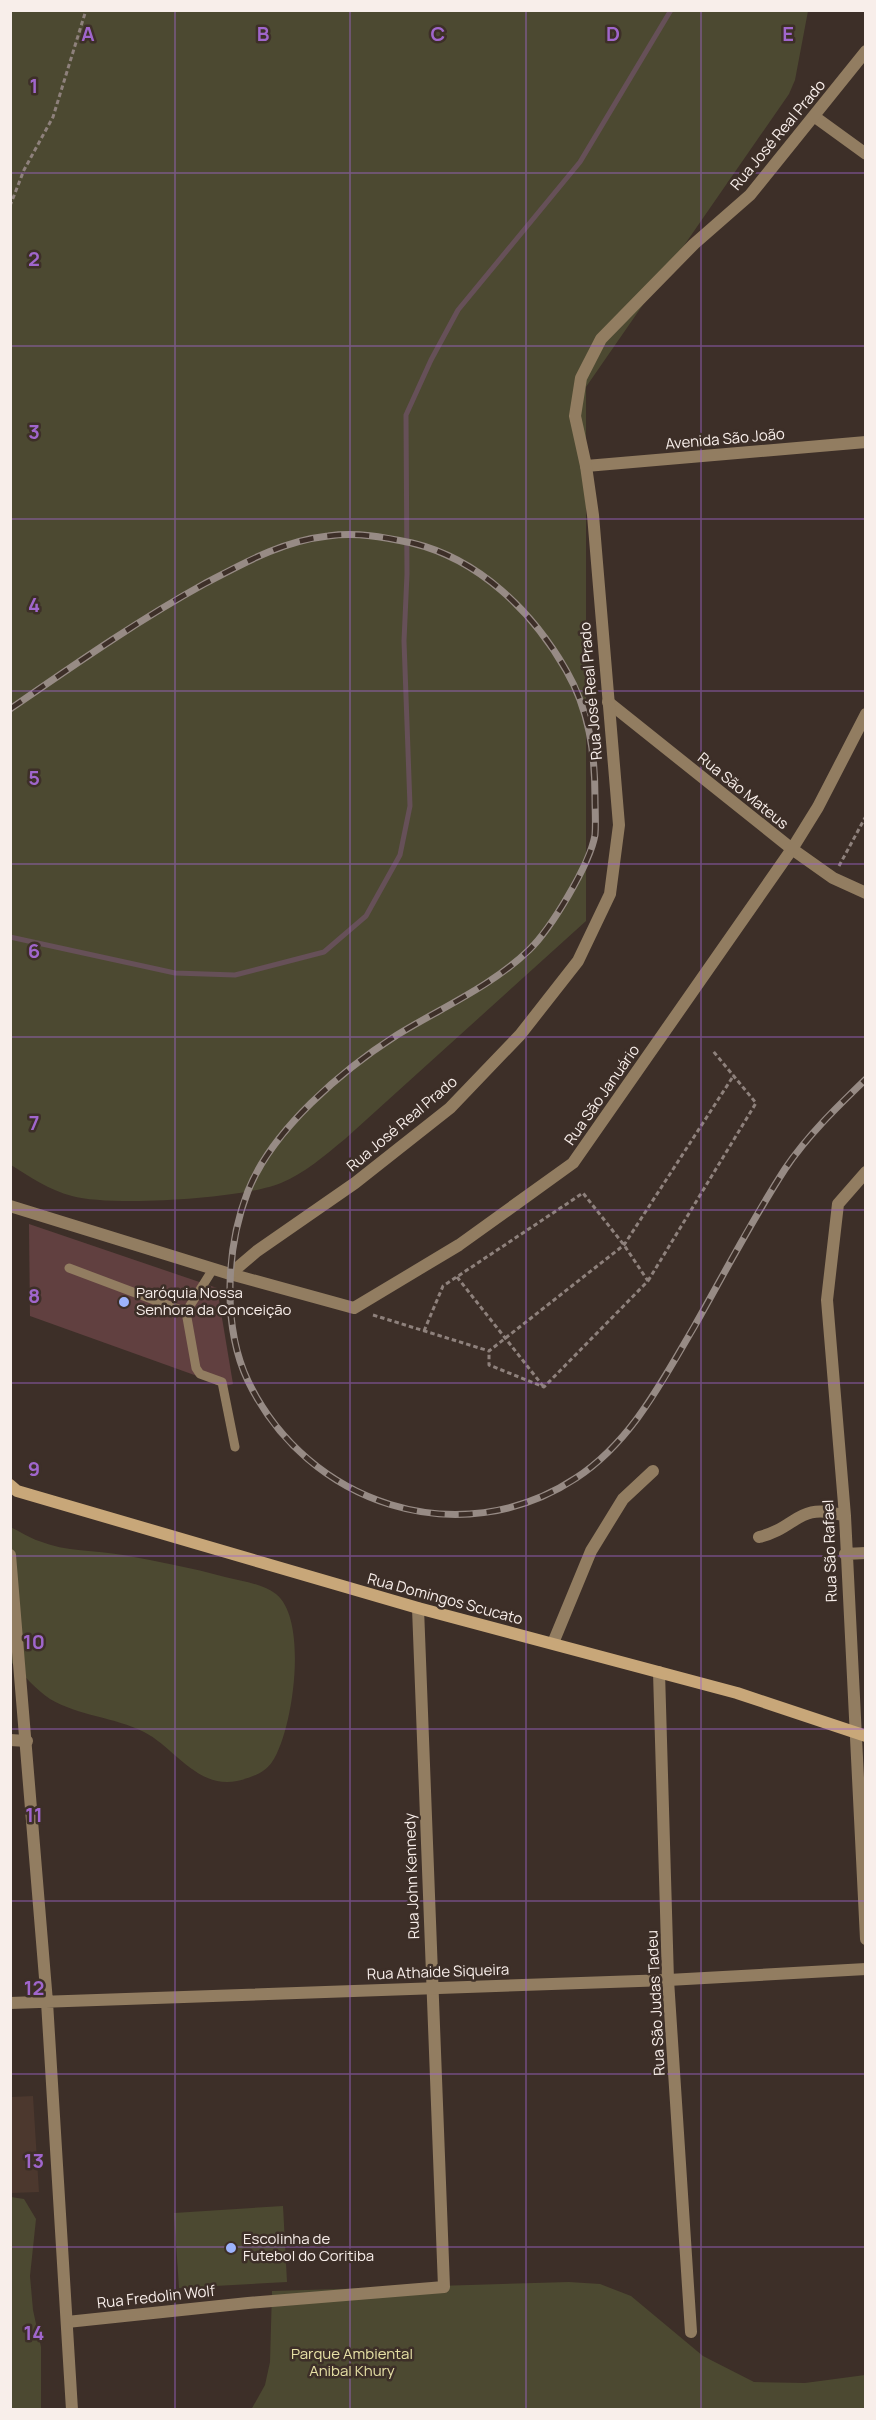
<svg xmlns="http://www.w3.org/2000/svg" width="876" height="2420" viewBox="0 0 876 2420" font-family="Manrope,sans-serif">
<rect width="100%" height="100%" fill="#3d2f28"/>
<path fill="#4c382e" d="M33,2096L39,2192L11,2193V2097Z"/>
<path fill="#4c4931" d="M10,11H808L795,80L789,94L586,387V921L345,1139C324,1156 305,1173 281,1183C243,1199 111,1207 72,1196C49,1190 30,1177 11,1165Z
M10,1527C20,1531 29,1538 39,1541C66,1552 95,1550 123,1555C157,1561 192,1568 225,1577C242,1581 263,1584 276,1594C309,1620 293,1732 272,1762C265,1773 250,1778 237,1781C197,1789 174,1747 144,1732C114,1717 79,1716 50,1699C36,1690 23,1674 11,1662Z
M11,2197L24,2199L36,2219L30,2276L33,2310L41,2347V2409H11Z
M283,2206L287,2282L179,2288L174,2213Z
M569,2282L600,2284L631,2296L703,2356L754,2382L805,2383L865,2375V2409L251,2410L265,2385L270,2362L272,2291Z"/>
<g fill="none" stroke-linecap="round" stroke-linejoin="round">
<path stroke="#665058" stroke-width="5" d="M10,937L175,973L235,975L324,952L366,916L400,855L410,806L404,641L407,574L406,415L431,360L458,310L580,162L671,10"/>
</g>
<path fill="#614040" d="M29,1224L217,1288L233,1384L225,1386L30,1316Z"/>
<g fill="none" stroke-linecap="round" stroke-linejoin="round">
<path stroke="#8e817c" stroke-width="3" stroke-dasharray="4.5 3" stroke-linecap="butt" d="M10,206L24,170L53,117L86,10
M839,866L866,816
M457,1277L543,1386
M648,1281L756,1103L713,1051
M373,1315L489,1351L624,1245L734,1075
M424,1331L443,1286L583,1193L624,1245L648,1281L544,1387L489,1365V1351"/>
<path stroke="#927d61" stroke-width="9" d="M69,1268L186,1312L213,1269
M186,1312L196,1368L200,1374L222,1382L235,1447"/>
<path stroke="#927d61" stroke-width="12" d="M815,117L866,154
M586,466L866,442
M608,702L792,849L833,878L866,893
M866,1172L838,1204L827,1300L845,1516L866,1939
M230,1274L354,1308L459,1245L573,1163L792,849L818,807L866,714
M759,1537C798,1528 797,1501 845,1516
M845,1554L866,1553
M553,1643L591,1551L623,1499L653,1471
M659,1672L668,1980L691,2332
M10,1740L27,1741
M67,2322L248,2303L444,2287L418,1608"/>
<path stroke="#927d61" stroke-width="12" d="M10,1206L230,1274L257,1251L355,1183L450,1108L520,1035L578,961L610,894L619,825L593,515L586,466L575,416L581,378L601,339L694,244L750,195L866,51
M10,1555L47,2002L72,2410
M10,2003L668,1980L866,1969"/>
<path stroke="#c8a779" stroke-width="12" d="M10,1485L17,1491L418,1608L737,1693L866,1736"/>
<defs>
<path id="rail" d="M10,709C74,665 137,621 204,584C244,563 282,541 328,536C357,532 383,537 412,543C479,559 532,611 566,670C589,710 595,752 595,798C595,810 596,823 595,835C590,864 551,929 529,950C492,986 441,1008 397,1035C342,1070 272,1130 248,1191C226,1247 222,1326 248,1381C307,1504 459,1555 576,1478C631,1442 661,1383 694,1327C724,1274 752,1220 785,1169C807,1136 837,1107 866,1079"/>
</defs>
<use href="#rail" stroke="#978b85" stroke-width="7"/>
<use href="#rail" stroke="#3d2f28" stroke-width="4.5" stroke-dasharray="14" stroke-linecap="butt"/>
</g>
<path fill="none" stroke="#a066cc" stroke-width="1.5" stroke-opacity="0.55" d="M175,10V2410M350,10V2410M526,10V2410M701,10V2410M10,173H866M10,346H866M10,519H866M10,691H866M10,864H866M10,1037H866M10,1210H866M10,1383H866M10,1556H866M10,1729H866M10,1901H866M10,2074H866M10,2247H866"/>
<g fill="#9db4fd" stroke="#3d2f28" stroke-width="2">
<circle cx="124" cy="1302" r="6"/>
<circle cx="231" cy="2248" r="6"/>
</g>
<g text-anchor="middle" stroke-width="5" stroke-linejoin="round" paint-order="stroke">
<g font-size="15" fill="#f8eeea" stroke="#3d2f28">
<text transform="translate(778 135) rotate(-50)" y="5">Rua José Real Prado</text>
<text transform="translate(725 439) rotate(-5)" y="5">Avenida São João</text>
<text transform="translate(591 691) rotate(-95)" y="5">Rua José Real Prado</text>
<text transform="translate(743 791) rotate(39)" y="5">Rua São Mateus</text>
<text transform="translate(602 1095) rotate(-55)" y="5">Rua São Januário</text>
<text transform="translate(402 1124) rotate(-40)" y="5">Rua José Real Prado</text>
<text transform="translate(830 1551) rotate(-92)" y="5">Rua São Rafael</text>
<text transform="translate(445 1599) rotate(15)" y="5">Rua Domingos Scucato</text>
<text transform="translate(412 1876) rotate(-92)" y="5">Rua John Kennedy</text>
<text transform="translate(438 1972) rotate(-2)" y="5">Rua Athaide Siqueira</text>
<text transform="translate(656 2003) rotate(-93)" y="5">Rua São Judas Tadeu</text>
<text transform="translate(156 2297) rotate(-6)" y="5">Rua Fredolin Wolf</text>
</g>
<g font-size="15" fill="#f8eeea" stroke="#3d2f28" text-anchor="start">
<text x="136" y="1298">Paróquia Nossa<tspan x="136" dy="17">Senhora da Conceição</tspan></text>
<text x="243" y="2244">Escolinha de<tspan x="243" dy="17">Futebol do Coritiba</tspan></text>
</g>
<g font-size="15" fill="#e6e0a5" stroke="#3d2f28">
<text x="352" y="2359">Parque Ambiental<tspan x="352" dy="17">Anibal Khury</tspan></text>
</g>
</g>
<g font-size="20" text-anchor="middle" font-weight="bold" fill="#a066cc" stroke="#3d2f28" stroke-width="5" stroke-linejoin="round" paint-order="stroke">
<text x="88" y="41">A</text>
<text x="263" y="41">B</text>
<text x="438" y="41">C</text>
<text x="613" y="41">D</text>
<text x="788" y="41">E</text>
<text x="34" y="93">1</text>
<text x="34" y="266">2</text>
<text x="34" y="439">3</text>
<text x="34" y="612">4</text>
<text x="34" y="785">5</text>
<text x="34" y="958">6</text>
<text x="34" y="1130">7</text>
<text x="34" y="1303">8</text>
<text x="34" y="1476">9</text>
<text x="34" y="1649">10</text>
<text x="34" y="1822">11</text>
<text x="34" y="1995">12</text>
<text x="34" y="2168">13</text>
<text x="34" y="2340">14</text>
</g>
<rect width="876" height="2420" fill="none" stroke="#f8eeea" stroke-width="24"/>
</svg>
